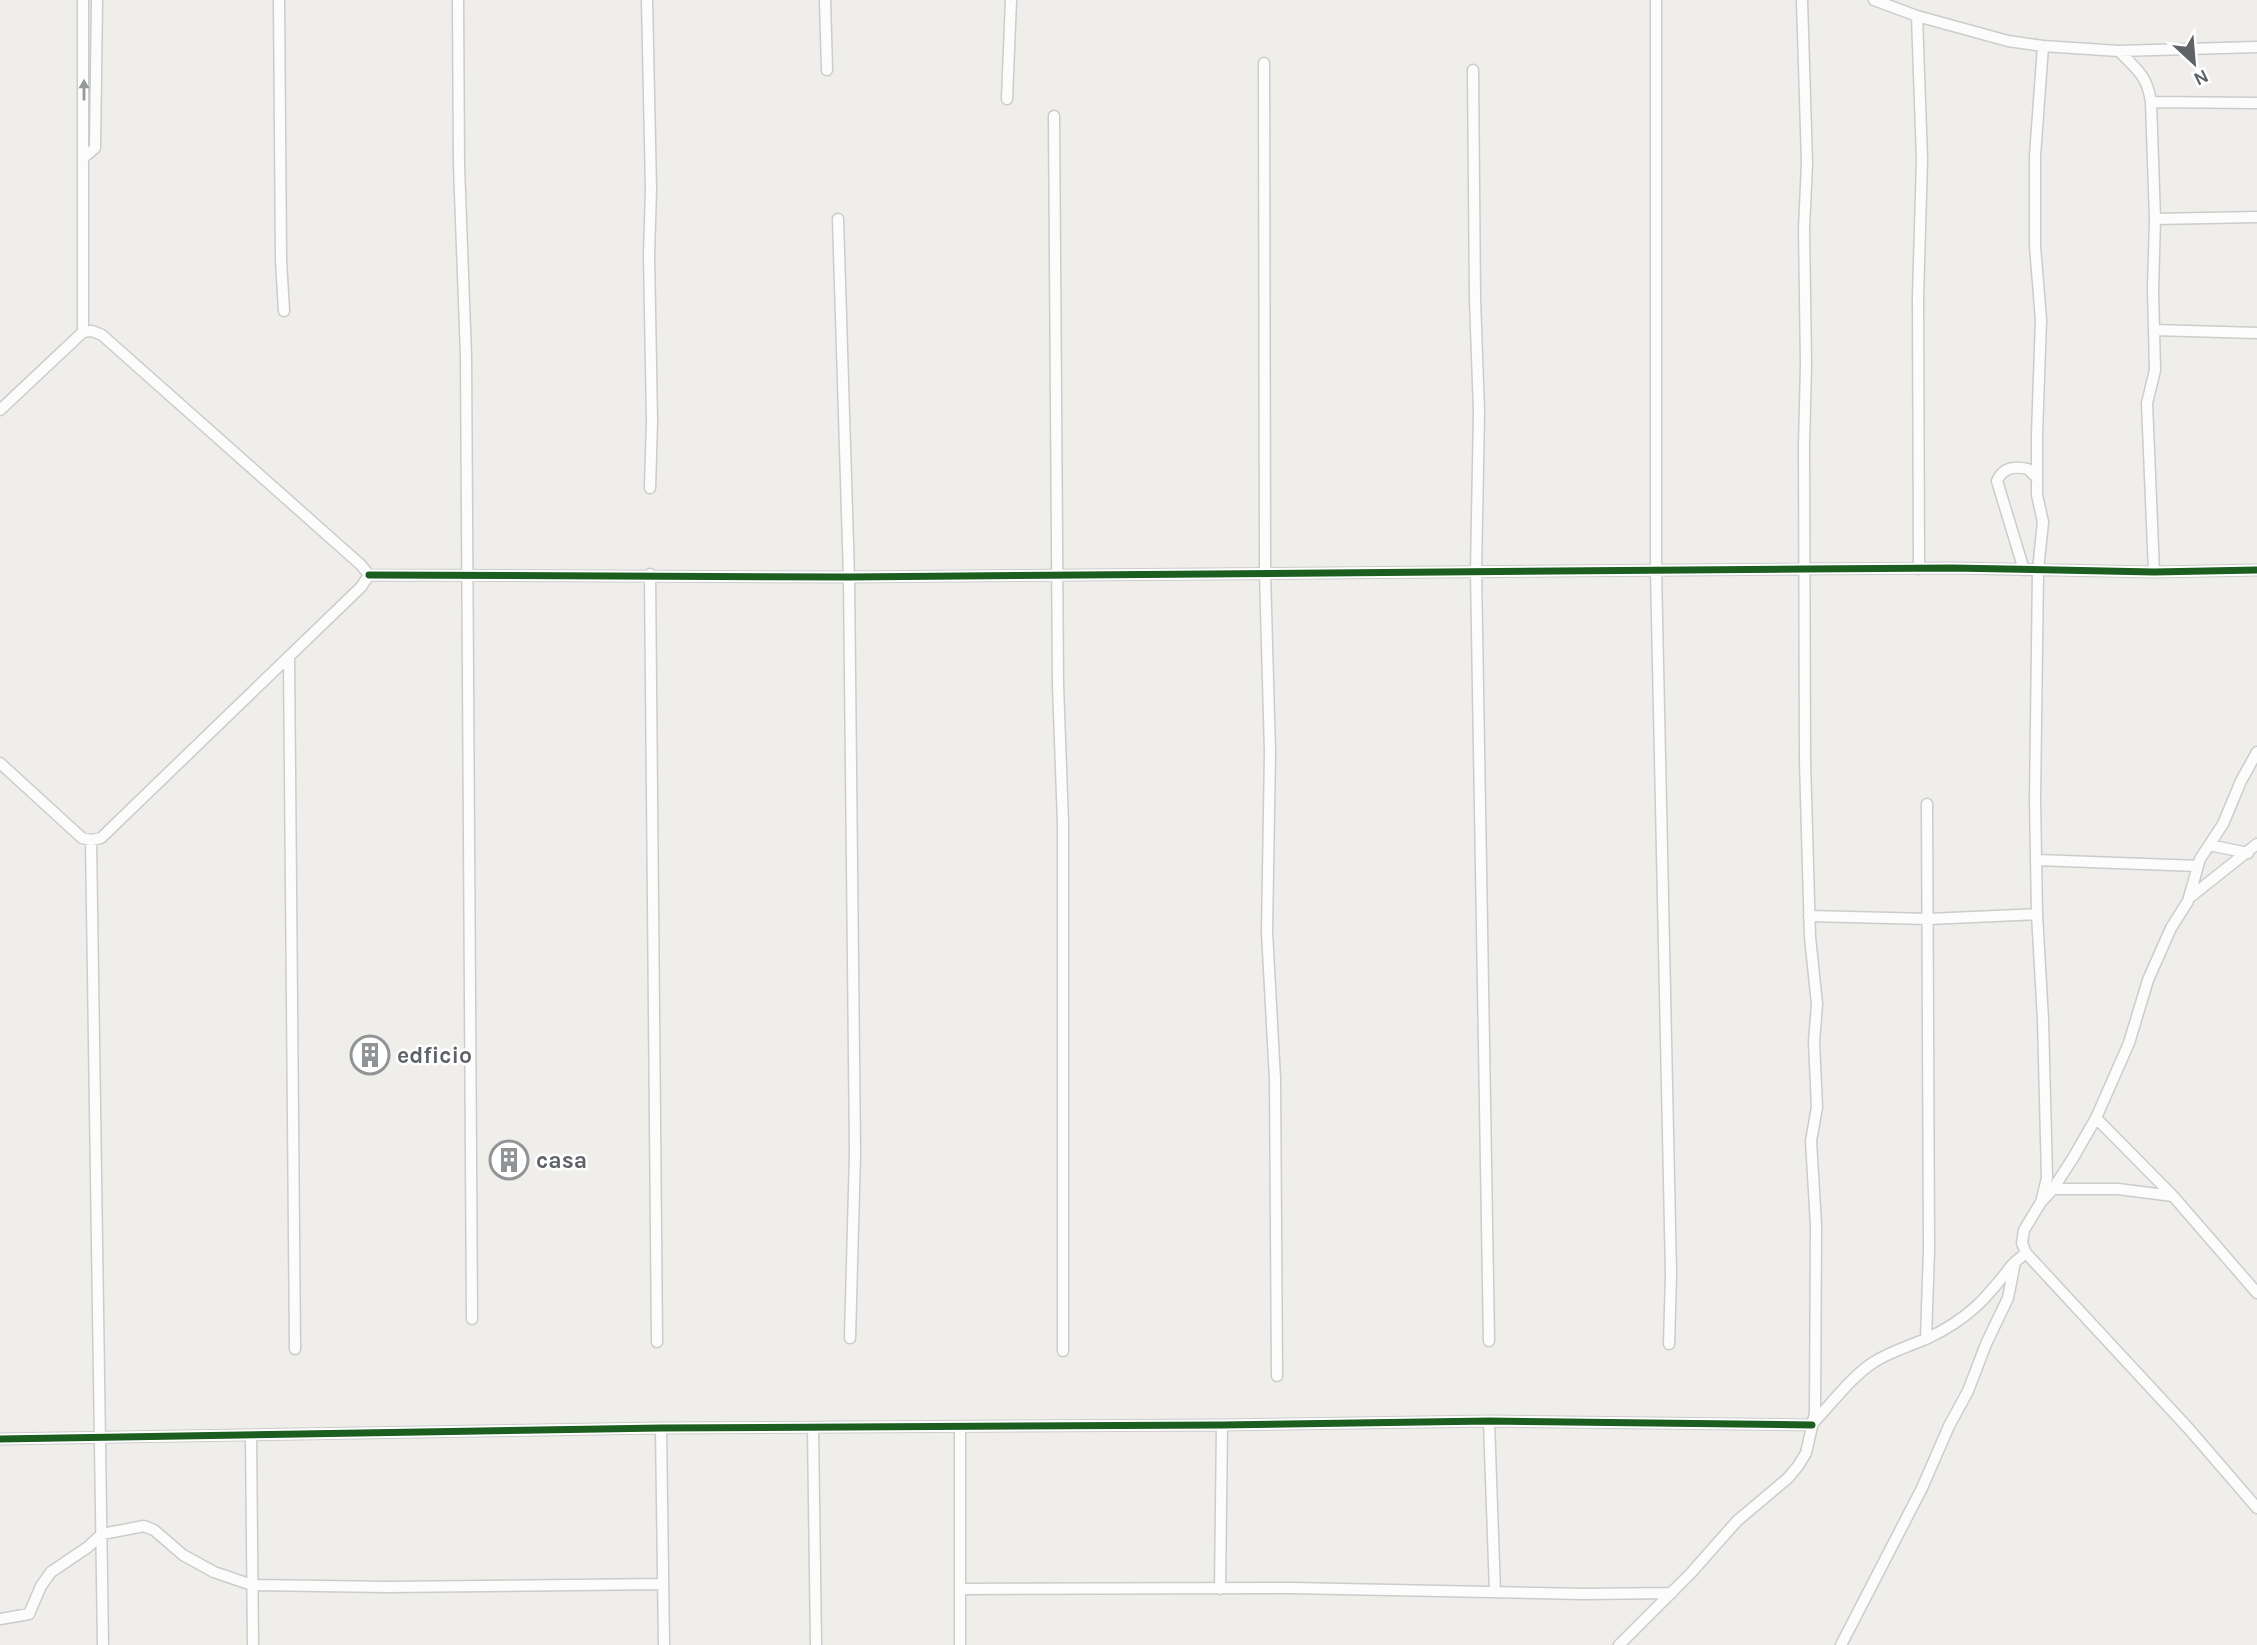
<svg xmlns="http://www.w3.org/2000/svg" width="2257" height="1645" viewBox="0 0 2257 1645" font-family="Karla,sans-serif">
<rect width="100%" height="100%" fill="#efeeea"/>
<g fill="none" stroke-linecap="round" stroke-linejoin="round">
<defs>
<path id="street" d="M279,0L281,260L284,311
M458,0L459,166L466,356L472,1319
M647,0L651,189L649,255L652,421L650,488
M825,0L827,70
M1656,0V570L1671,1274L1669,1344
M1874,0L1917,16L2008,41L2043,46L2119,51L2257,47
M1917,16L1922,159L1918,298L1919,569
M2119,51C2137,70 2147,75 2151,102L2155,219L2153,289L2155,370L2147,403L2154,572
M1264,63L1265,573L1270,752L1267,932L1275,1079L1277,1376
M1473,70L1475,299L1479,412L1476,571L1489,1341
M1007,99L1011,0
M2151,102L2257,103
M1054,116L1058,685L1063,823V1351
M83,158L95,148L97,0
M838,219L849,577L855,1153L850,1338
M2155,219L2257,217
M2154,330L2257,333
M83,332V0
M0,410L83,332L92,331L102,335L361,565L369,575L361,587L101,838L91,840L82,838L0,763
M2024,570L1997,481C2003,467 2015,466 2028,469L2037,478
M650,574L657,1342
M369,575L849,577L1805,569L1952,568L2154,572L2257,570
M289,657L295,1349
M2257,752L2241,781L2223,824L2200,859L2188,901L2171,928L2148,980L2129,1043L2096,1118L2073,1158L2053,1189L2041,1202L2024,1230L2022,1243L2026,1253L2038,1266L2189,1429L2257,1508
M91,840L103,1645
M2209,845L2248,853
M2037,860L2198,866
M2189,898L2257,844
M1809,916L1929,919L2037,914
M2096,1118L2173,1196L2257,1293
M2053,1189H2118L2173,1196
M2041,1202L2047,1178L2043,1020L2037,914L2035,799L2038,570L2043,522L2037,495V434L2041,320L2035,246V156L2043,46
M1926,1339L1929,1250L1927,804
M1489,1421L1495,1592
M1814,1422C1833,1402 1851,1377 1874,1362C1891,1351 1910,1346 1928,1338C1968,1319 1986,1299 2012,1265
M960,1427V1645
M661,1428L664,1645
M813,1428L816,1645
M251,1435L253,1645
M0,1439L661,1428L1222,1425L1489,1421L1812,1425
M961,1589L1292,1588L1583,1594L1672,1593
M1220,1589L1222,1425
M0,1619L29,1614L41,1586L51,1572L88,1547L102,1534L144,1526L154,1530L183,1555L214,1572L252,1585L387,1587L663,1584
M1619,1645L1691,1573L1737,1521L1788,1478L1798,1466L1806,1453L1815,1413L1816,1225L1811,1141L1817,1107L1814,1042L1817,1004L1810,937L1805,761L1804,446L1806,364L1804,229L1807,163L1802,0
M1841,1645L1922,1488L1949,1426L1968,1391L1986,1344L2008,1298L2015,1262L2026,1253"/>
</defs>
<use href="#street" stroke="#cbcccc" stroke-width="13"/>
<use href="#street" stroke="#fdfcfc" stroke-width="10"/>
<defs>
<path id="cycleway" d="M369,575L849,577L1805,569L1952,568L2154,572L2257,570
M0,1439L661,1428L1222,1425L1489,1421L1812,1425"/>
</defs>
<use href="#cycleway" stroke="#fff" stroke-width="11"/>
<use href="#cycleway" stroke="#1b5e20" stroke-width="7"/>
</g>
<defs><path id="oneway-solid" d="M-6-.8H1V-3.2L6.5 0L1 3.2V.8H-6Z" transform="scale(1.75)"/></defs>
<use fill="#96999c" href="#oneway-solid" transform="translate(84 90) rotate(-90)"/>
<defs>
<symbol id="building-ring" viewBox="-11 -11 22 22"><circle r="9.5" fill="#fff" stroke="#919496" stroke-width="1.5"/><path d="M-4-6H4V6H1V3H-1V6H-4ZM-2.5-4.3h1.7v1.8h-1.7ZM.8-4.3h1.7v1.8H.8ZM-2.5-1h1.7V.8h-1.7ZM.8-1h1.7V.8H.8Z" fill="#919496"/></symbol>
</defs>
<g fill-rule="evenodd">
<use href="#building-ring" x="348" y="1033" width="44" height="44"/>
<use href="#building-ring" x="487" y="1138" width="44" height="44"/>
</g>
<g text-anchor="middle" stroke-width="5" stroke-linejoin="round" paint-order="stroke">
<g font-size="23" font-weight="bold" fill="#5f6368" stroke="#fff" text-anchor="start">
<text x="397" y="1063">edficio</text>
<text x="536" y="1168">casa</text>
</g>
</g>
<g transform="translate(2194 63) rotate(154)" stroke="#ffffff" stroke-width="5" paint-order="stroke">
<path d="M0-5L12 26L0 18L-12 26Z" fill="#5f6368"/>
<text y="-10" font-size="19" font-weight="bold" text-anchor="middle" fill="#5f6368">N</text>
</g>
</svg>
